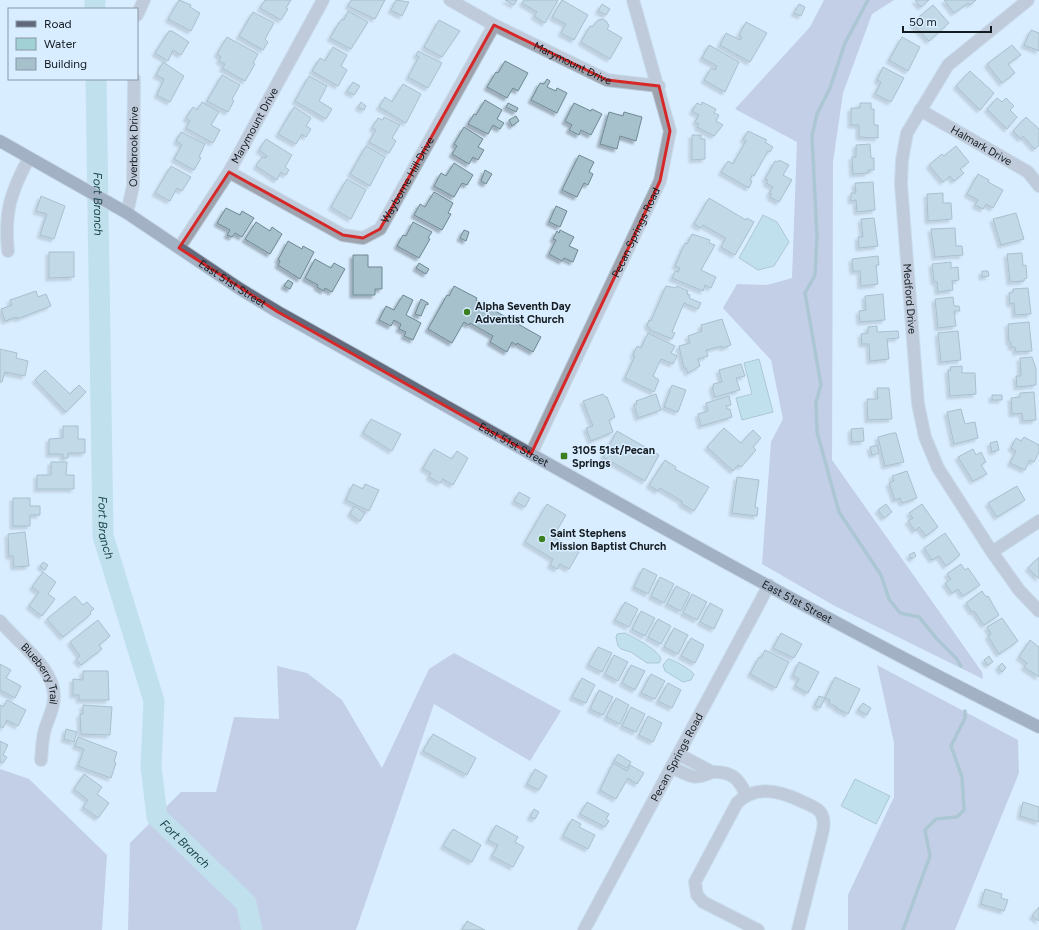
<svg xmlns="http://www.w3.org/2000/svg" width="1039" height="930" viewBox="0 0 1039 930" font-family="Figtree,sans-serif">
<defs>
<filter id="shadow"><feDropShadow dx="-3" dy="3" stdDeviation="1" flood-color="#0004"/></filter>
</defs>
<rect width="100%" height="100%" fill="#d8edff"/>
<path fill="#a9a8cb" d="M824,0H894L872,14L843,93L833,162L832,460L982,672L983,679L833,605L762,564L771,442L783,419L771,360L723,308L737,284L767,285L792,278L797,142L735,109L810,27Z
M454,653L561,711L530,761L434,704L356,930H128L130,843L181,792H216L234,717L279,719L277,666L307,673L342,700L382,768L429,669Z
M877,665L1018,740L1019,773L955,930H848V895L894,797V743Z
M0,769L29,779L107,855L102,930H0Z"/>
<path fill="#a1d1d5" stroke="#779a9f" d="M763,215L777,222L789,242L774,266L758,270L739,258Z
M759,359L773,412L742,420L736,398L752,394L744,363Z
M625,633C634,638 660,650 661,660L659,663H647L631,652L621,649L618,646L616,637L617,634Z
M668,659C673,659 691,670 694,674L691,680L683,682L665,671L663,665Z
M855,779L890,796L876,824L841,806Z"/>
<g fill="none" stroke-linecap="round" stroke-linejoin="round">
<path stroke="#779a9f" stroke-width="3.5" d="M868,0L845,43L830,88L817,114L812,136L817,237L815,275L805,293L821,385L816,402L817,432L839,512L881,575L889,599L900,613L919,617L937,639L956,658L961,666
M903,930L930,856L925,830L936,819L957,817L964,810L962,777L951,746L965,718V711"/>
<g stroke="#a1d1d5" stroke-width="21">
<path d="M95,0V9"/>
<path id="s1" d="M96,79L103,536L154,701L151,766L157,817L246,903L252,930"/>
</g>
</g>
<path fill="#a6c1cc" stroke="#6f8993" filter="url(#shadow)" d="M179,0L191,5L190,7L200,13L191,31L168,19Z
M265,0H291L286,8L288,9L281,20L260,8Z
M351,0H385L375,19L348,6Z
M396,0L409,2L402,16L391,10Z
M505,0H517L514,5Z
M524,0H558L545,23L534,16L537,12L522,3Z
M562,0L588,15L574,40L561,33L566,24L552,17Z
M915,0H929L921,7Z
M944,0H976L970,5L968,3L954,13Z
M602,4L610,9L606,15L598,11Z
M799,4L805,7L801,16L794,13Z
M933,5L949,23L929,41L912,23Z
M348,11L368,22L351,49L330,38L337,26L342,19L344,20Z
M253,12L274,23L265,39L268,42L263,50L239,36Z
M603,19L607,22L609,26L607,29L622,38L610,59L581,42L590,26L592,27L598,20Z
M439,20L460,31L442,57L424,47Z
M746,22L767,33L750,62L720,45L726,33L740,40L742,37L739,35Z
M1031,30L1039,33V51L1024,45Z
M169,31H172L189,42L181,55L173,50L168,61L155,53Z
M227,37L258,54L253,63L255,64L245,81L222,68L225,64L219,61L221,57L217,54Z
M902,37L920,47L908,71L889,60Z
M709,45L739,62L725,92L704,80L711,68L715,70L717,66L702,58Z
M1012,45L1021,55L1008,64L1015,73L1002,83L987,64Z
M333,47L347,55L341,66L347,70L338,86L312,71L320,58L325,61Z
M418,51L442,63L428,88L408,77L419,57L416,55Z
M505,61L528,73L518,91L513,88L507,98L487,87L496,72L498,73Z
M163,62L184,76L170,102L157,95L164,79L156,75Z
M883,67L904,78L891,102L875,94L881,82L877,80Z
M970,71L994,93L980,110L956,86Z
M222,75L240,85L232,99L234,101L228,112L207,101Z
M309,76L327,86L319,101L332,109L326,119L295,101Z
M547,79L550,81L547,87L556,91L557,88L567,93L557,113L531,100L540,83L544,84Z
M353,82L360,86L354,95L347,91Z
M403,84L421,94L406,123L379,107L385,97L392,102Z
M997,98L1002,102L1006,98L1014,106L1010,110L1017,117L1007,129L987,109Z
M485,100L502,110L497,119L504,123L500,129L493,125L488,134L468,124L474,114L476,115Z
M202,102L219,112L211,125L220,130L213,143L186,128L190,121L186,118L193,107L197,110Z
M361,102L366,106L364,110L358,107Z
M702,102L716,109L714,113L719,115L716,121L723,125L714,136L697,127L699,124L695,122L699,115L692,111L697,103L701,105Z
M508,103L518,108L516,112L506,107Z
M574,103L591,111L592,109L602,114L591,135L581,130L579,135L569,130L572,125L565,121Z
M860,103H871V109H874V125H878V138L859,137V125H851V108H860Z
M294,107L311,118L306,126L311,129L306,137L302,134L296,144L278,134Z
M609,112L623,116L624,112L642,117L636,141L620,136L617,149L600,144Z
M516,116L519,121L512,126L509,120Z
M384,117L400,125L392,138L396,141L389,153L369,142L376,130L372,128L378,118L383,120Z
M1026,117L1039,129V145L1035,149L1023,136L1021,139L1013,131Z
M464,127L483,139L478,147L484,150L478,160L473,157L469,164L452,154L457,146L454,144Z
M748,131L767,140L765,142L773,147L770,152L768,151L754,176L752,175L750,180L752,181L749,188L721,172L728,161L733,164L746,141L743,139Z
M181,132L205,144L199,157L201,158L194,170L174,159L182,145L176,141Z
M692,135H701V139H705V159L692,160Z
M266,139L292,155L285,167L289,170L286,175L281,172L277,180L256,166L262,157L266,158L267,156L259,150Z
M870,144L871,158H874V170H868V173L853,174L852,157H856V145Z
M366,146L385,157L370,186L350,174Z
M956,146L969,162L960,169L964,173L954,181L950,176L943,182L929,165L942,154L944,156Z
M579,155L594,162L589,172L593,174L588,185L584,183L577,197L562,190Z
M779,160L789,165L783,175L792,180L779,202L770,197L772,194H769L773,187L766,183L768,180L765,179L775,161L778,162Z
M454,163L473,175L467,185L462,183L454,197L434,186L441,173L446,176Z
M171,166L191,177L182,191L177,188L170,201L155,193Z
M485,170L492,174L486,184L481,181Z
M978,174L989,180L988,182L1003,190L993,208L986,204L983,209L975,205L978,200L967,194Z
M347,179L366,190L351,219L331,207Z
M873,182L875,210L857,212L856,200L851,201V193H856L855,183Z
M434,192L453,203L448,213L451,214L442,230L414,215L420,204L425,207Z
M943,193V203H951L952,219L928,221L927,194Z
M41,196L65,206L54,239L40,235L47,214L36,211Z
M709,198L746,220L747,218L754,222L735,255L721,247L726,238L703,225L701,228L694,224Z
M556,206L567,211L560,227L549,222Z
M226,208L240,215L242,211L254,218L242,237L235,233L232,237L227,235L230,230L217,223Z
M1016,213L1024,239L1001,245L993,219Z
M874,218L878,246L859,248L858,237H863L861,219Z
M256,222L270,231L272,227L282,234L270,254L245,239Z
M413,222L432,232L428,238L430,239L419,258L397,246L403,235L406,236Z
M955,228L956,246H962L963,255L935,257L931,229Z
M464,230L469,232L466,241L460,238Z
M560,230L574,237L569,246L578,250L573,262L564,258L562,261L549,254L556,240L553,239L557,231L559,233Z
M692,234L710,240L709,243L715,245L701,270L716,277L711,288L705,285L703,291L672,278L675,271L678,272L680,268L675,266L685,243L687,244Z
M288,241L302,249L303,246L314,252L300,279L278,265L280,261L278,260Z
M49,252H74V277L49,278Z
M1022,253L1023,266L1026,265L1027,278L1024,279V281L1010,282L1007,254Z
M353,255H368V267H382V289H375V295H353Z
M878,256L879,265H876L878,284L861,286L860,271H853L852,259Z
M315,259L331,268L334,263L345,269L332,292L325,288L324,291L317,287L318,285L305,278Z
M951,262V268L958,267L959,280L952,281L953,290L938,292L937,282H934L932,264Z
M419,263L429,269L426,274L416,268Z
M982,271H988L989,276L982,277Z
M288,280L293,283L290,289L284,286Z
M454,286L477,298L476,300L541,337L533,352L517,343L516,345L512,342L507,352L490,342L493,336L470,323L469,325L464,322L452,343L428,329L447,295L449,296Z
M666,286L676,288L677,286L688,291L687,294L690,295L689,298L701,303L698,309L684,303L672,332L675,333L672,339L650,330V328L647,326L649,320L651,321Z
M1028,288L1031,314L1015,315L1014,303L1010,304L1009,293L1013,292V289Z
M36,291L38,297L46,294L51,306L17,319V317L5,321L1,309L12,305L10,300Z
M883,294L885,320L860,322L859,311L866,310L865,296Z
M403,295L413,300L406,315L421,323L413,340L404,336L406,332L399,329L401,324L394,320L391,326L379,320L386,306L394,310Z
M953,297L954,306H959L960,311H954L956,326L938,328L935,299Z
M421,299L428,303V305L426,304L421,316L415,314Z
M722,319L731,345L723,348L722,346L706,350L708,356L698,359L700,366L688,373L686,368H684L679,346L690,343L688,336L702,331L701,325Z
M1029,322L1032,351L1016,352L1015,347H1011V342H1009L1008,324Z
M877,326V332L898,331L899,338L887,339L889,359L870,361L869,344H862L861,334L868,333V327Z
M958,331L961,360L941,362L938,333Z
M648,333L675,346L671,353L677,356L673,364L661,359L653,376L659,380L654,392L625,378L635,356L633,355L637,346L641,348Z
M0,349L17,353L16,358L28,361L25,376L5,372L2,382H0Z
M1032,357L1036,369V385L1017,387L1016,376H1021L1020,358Z
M741,364L745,376L736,378L740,390L715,397L712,387H714L713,384L722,382L719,370Z
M962,366V373H975L976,394L950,396L948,370H951L950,367Z
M45,370L70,394L79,385L86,392L66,412L35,380Z
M672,385L686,390L678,412L664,407Z
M877,388H889L892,419L868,420L867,399H878Z
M1034,392L1036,420L1023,421L1022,413L1012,414L1011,398L1020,397V393Z
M603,394L605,397H607L615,417L609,420L613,432L591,441L586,428L593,426L583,401Z
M656,394L661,410L638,418L634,405L637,404L636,401Z
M992,395H1002V400H992Z
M729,396L731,405L726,406L727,409H730L732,417L701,426L698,414L708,411L706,403Z
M961,409L965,424L975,422L978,438L954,444L947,412Z
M371,419L401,434L392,451L363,433Z
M63,426H78V439H85V453H68V458H63V454H49V439L63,438Z
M724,428L741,443L753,430L761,438L753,447L756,450L741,467L738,465L733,471L707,447Z
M863,428L864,441L852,442L851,429Z
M617,431L659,455L645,481L603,457Z
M893,433H896L904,462L885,466L878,437Z
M1024,437L1039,445V452L1034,462L1030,460L1025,470L1010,463L1016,451L1011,448L1016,438L1021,441Z
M997,441L999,450L992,452L990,443Z
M877,445L879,453L872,455L870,447Z
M434,449L452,459L457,451L468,458L453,485L443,479L440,483L429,477L431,473L423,468Z
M973,449L976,455L981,452L986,462L981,465L987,474L973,481L958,457Z
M665,460L676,467L675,469L709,487L694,511L682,504V501L660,488L658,491L649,485Z
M51,462H67L66,475H74V489H37V475H51Z
M907,471L917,498L902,503L900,498L895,500L889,483L894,481L892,476Z
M737,477L759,480L755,507L758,508L757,516L732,513Z
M353,484L363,489L365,484L379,490L369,511L346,500Z
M1017,486L1025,500L997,517L988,503Z
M519,492L530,498L525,507L514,501Z
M13,498H30V506H40V515H30V526H13Z
M547,504L566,515L553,537L579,552L569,569L560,564L557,569L550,565L553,559L525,542Z
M886,504L892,512L884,518L878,510Z
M922,504L938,527L926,536L919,527L915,531L908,521L913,518L909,513Z
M354,506L365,513L360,521L350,514Z
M25,532L29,566L14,567L13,556H9L8,534Z
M945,533L960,555L946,566L939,556L932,560L924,548Z
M914,552L916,556L912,559L909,555Z
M1039,557V579L1028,568Z
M43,562L48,565L45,570L40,566Z
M961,564L965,570L968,568L980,585L963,596L958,589L952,593L945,583L951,579L947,574Z
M643,568L657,575L648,594L634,587Z
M43,572L56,582L48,594L55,599L42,616L29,606L39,592L32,587Z
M660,577L674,584L664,603L651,596Z
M676,586L690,593L681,611L667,604Z
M982,591L986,597L988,596L999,615L984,625L974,611L972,612L966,603Z
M692,594L707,602L697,620L683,613Z
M75,596L83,605L87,602L94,609L90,612L91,614L63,637L47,619Z
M625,602L638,609L629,627L615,620Z
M710,603L723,610L714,629L700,622Z
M641,611L655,618L645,636L632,629Z
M1002,618L1018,641L999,654L988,636L991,634L987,627Z
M658,619L671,626L661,644L648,637Z
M98,620L110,636L99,645L102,649L81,665L76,659L80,656L70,642Z
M674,628L688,635L678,654L664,647Z
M781,633L802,644L794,658L773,648Z
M691,638L704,645L695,663L681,656Z
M1030,640L1039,647V677L1024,667L1027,663L1019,657Z
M598,647L612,653L602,672L588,665Z
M765,650L789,662L776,688L750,674L759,657L761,658Z
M614,655L628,662L618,681L605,674Z
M989,656L993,662L988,665L984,660Z
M799,662L819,672L808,693L795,686L799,679L793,675Z
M1002,663L1006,668L1002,672L998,667Z
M0,664L11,670L6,678L21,686L15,698L0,690Z
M631,665L645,671L635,690L622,683Z
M83,671H108L109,700H79V695H73V679L83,680Z
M651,674L665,681L655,699L641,693Z
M835,677L860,689L848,714L836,708L837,707L829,703L830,700L825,698Z
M582,678L595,685L586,703L572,697Z
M668,683L681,690L672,708L658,701Z
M599,690L613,697L603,715L590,709Z
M819,696L825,698L820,708L815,705Z
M616,698L629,705L620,724L606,717Z
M7,700L26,710L18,726L7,720L3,728L0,726V705L3,707Z
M863,703L871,708L867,715L858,710Z
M83,705L112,707L110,735L81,734L80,714H83Z
M631,707L645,714L636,732L622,726Z
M648,716L662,723L653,742L639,735Z
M66,729L77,732L74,742L64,739Z
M433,734L476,758L467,775L423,751Z
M78,737L117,752L114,762L116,763L111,778L78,766L84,749L75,746Z
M0,741L8,745L3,755L7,757L3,763L0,761Z
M618,754L631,762L627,768L614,761Z
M613,763L627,771L630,765L644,773L637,784L628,778L616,799L600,790Z
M535,769L547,776L539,790L527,784Z
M84,774L102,787L97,794L109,803L98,818L83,807L88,800L74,789Z
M587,802L609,814L606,819L609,821L605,827L580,814Z
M1023,802L1039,807V822L1020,816Z
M534,809L539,812L535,819L530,817Z
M572,819L581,824L579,827L595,835L588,849L563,836Z
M496,825L518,837L515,842L524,847L513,867L492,856L498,845L488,840Z
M453,829L481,845L472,862L443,846Z
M985,889L1002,894L1001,898L1008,900L1004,911L981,904Z
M1039,907V921L1032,916Z
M467,921L485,930H462Z"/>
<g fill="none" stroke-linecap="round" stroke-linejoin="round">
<defs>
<g id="minor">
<path id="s2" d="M450,0L494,25L607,80L659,86"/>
<path id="s3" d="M1028,0L948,65L907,133L902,160L901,184L918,404L925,437L938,468L992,552L1019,590L1039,611"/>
<path d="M137,15L144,0"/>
<path id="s4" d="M920,110L1028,172L1039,186"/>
<path id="s5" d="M229,172L343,235L363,238L380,229L494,25"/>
<path id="s6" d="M127,213L133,186L134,79"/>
<path id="s7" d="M179,248L229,172L323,0"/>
<path d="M8,251C4,212 11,191 29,158"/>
<path id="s8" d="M531,454L660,181L670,131L633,0"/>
<path d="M992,552L1039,521"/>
<path id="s9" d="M0,621C17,642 55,668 54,697C54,709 48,719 45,729C42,739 42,750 41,760"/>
<path d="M673,768C691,776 693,781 712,772L680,755"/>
<path d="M712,772C731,771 739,778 746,795"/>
<path id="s10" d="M584,930L769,585"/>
<path d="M758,930L703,902L697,895L695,882L737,803C756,784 781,791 803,802C809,805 817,807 821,813C825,820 824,827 822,834L798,930"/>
</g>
<g id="major">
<path id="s11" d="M0,141L127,213L240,289L278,312C530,452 780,599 1039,727"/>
</g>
</defs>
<use href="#minor" stroke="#b5c7d7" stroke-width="14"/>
<use href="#major" stroke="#b5c7d7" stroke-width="14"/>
<use href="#minor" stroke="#9fa3ad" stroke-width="12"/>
<use href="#major" stroke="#61697a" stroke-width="12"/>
</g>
<path d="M0 0H1039V930H0ZM494,25L607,80L659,86L670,131L660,181L531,454L278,312L179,248L229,172L343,235L363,238L380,229Z" fill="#d8edff" fill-opacity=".55" fill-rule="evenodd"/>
<path fill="none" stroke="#d62828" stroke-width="3" stroke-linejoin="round" d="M494,25L607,80L659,86L670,131L660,181L531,454L278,312L179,248L229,172L343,235L363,238L380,229Z"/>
<g fill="#3b7f22" stroke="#d8edff" stroke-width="1.5">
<circle cx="467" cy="312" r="4"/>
<rect x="560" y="452" width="8" height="8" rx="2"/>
<circle cx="542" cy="539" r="4"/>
</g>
<g text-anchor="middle" stroke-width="3" stroke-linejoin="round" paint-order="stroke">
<g font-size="11" fill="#141b21" stroke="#d8edff">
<text dy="4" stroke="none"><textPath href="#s2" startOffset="138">Marymount Drive</textPath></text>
<text dy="4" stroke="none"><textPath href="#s7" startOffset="144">Marymount Drive</textPath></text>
<text dy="4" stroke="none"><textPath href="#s4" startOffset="71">Halmark Drive</textPath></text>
<text dy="4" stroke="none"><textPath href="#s6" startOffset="67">Overbrook Drive</textPath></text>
<text dy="4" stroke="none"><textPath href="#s5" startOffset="226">Wayborne Hill Drive</textPath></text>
<text dy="4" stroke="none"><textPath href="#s8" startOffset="245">Pecan Springs Road</textPath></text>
<text dy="4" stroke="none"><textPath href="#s11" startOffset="273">East 51st Street</textPath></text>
<text dy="4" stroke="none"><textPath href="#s3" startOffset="349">Medford Drive</textPath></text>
<text dy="4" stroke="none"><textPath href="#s11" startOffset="597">East 51st Street</textPath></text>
<text dy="4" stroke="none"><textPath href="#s11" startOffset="921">East 51st Street</textPath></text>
<text dy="4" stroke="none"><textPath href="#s9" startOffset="68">Blueberry Trail</textPath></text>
<text dy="4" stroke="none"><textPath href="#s10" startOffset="196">Pecan Springs Road</textPath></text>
</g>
<g font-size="11" font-weight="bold" fill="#141b21" stroke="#d8edff" text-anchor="start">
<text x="475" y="310">Alpha Seventh Day<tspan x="475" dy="13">Adventist Church</tspan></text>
<text x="572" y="454">3105 51st/Pecan<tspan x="572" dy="13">Springs</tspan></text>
<text x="550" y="537">Saint Stephens<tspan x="550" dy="13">Mission Baptist Church</tspan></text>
</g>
<g font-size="12" font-style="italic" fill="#1b474a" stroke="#d8edff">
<text dy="4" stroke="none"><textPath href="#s1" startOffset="125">Fort Branch</textPath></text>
<text dy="4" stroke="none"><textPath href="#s1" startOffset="449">Fort Branch</textPath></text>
<text dy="4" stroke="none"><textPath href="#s1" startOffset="785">Fort Branch</textPath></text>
</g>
</g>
<rect x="8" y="8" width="130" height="72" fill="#d8edff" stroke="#8a99a6"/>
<rect x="16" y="21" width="20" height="6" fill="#61697a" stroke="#8a99a6"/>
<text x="44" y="28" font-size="12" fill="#141b21">Road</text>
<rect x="16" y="38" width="20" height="12" fill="#a1d1d5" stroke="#8a99a6"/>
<text x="44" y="48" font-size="12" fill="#141b21">Water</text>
<rect x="16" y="58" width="20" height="12" fill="#a6c1cc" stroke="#8a99a6"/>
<text x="44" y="68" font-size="12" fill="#141b21">Building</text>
<path d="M903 26v6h88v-6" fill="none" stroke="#141b21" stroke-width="2"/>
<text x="909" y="26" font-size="12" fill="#141b21" stroke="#d8edff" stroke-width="3" paint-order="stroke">50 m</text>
</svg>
